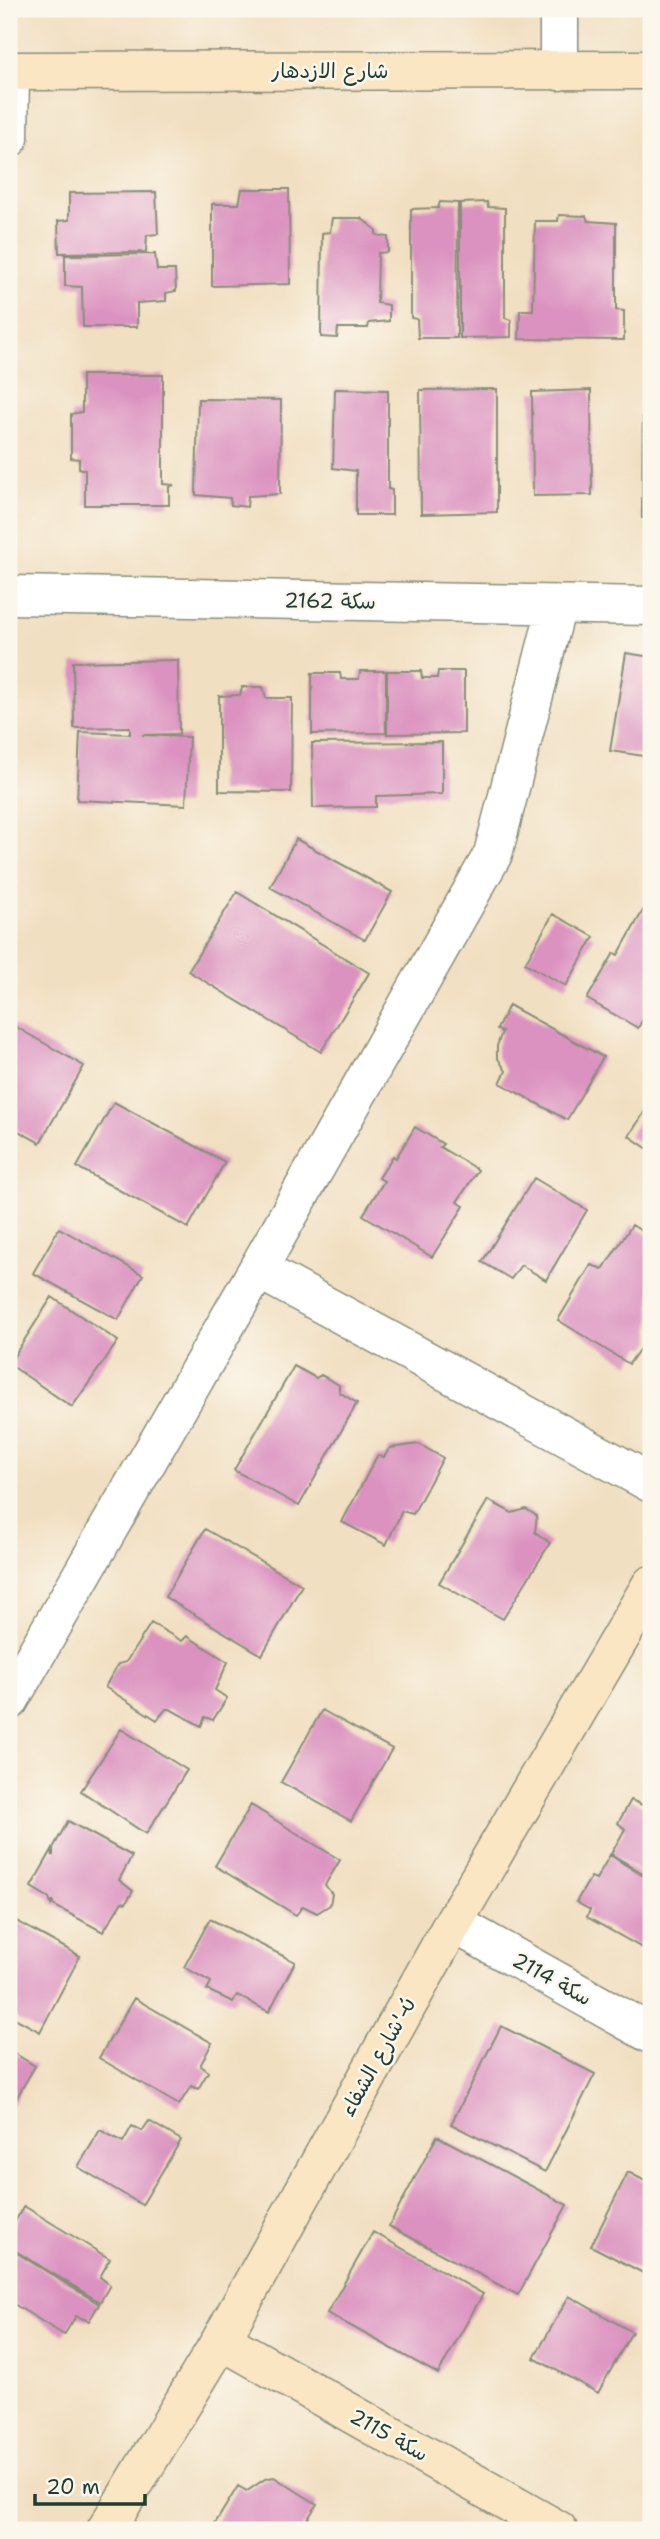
<svg xmlns="http://www.w3.org/2000/svg" width="660" height="2539" viewBox="0 0 660 2539" font-family="'Shantell Sans','Playpen Sans Arabic',sans-serif">
<rect width="100%" height="100%" fill="#fbf7ec"/>
<filter id="ink" filterUnits="userSpaceOnUse"><feTurbulence type="fractalNoise" baseFrequency=".0143" numOctaves="2"/><feDisplacementMap in="SourceGraphic" scale="14" xChannelSelector="R" yChannelSelector="G"/><feConvolveMatrix kernelMatrix="1 2 1 2 8 2 1 2 1" color-interpolation-filters="sRGB"/></filter>
<filter id="wash" filterUnits="userSpaceOnUse"><feTurbulence type="fractalNoise" baseFrequency=".00686" numOctaves="4" result="noise"/><feDisplacementMap in="SourceGraphic" scale="28" xChannelSelector="R" yChannelSelector="G"/><feGaussianBlur stdDeviation="1.57" result="paint"/><feColorMatrix in="noise" values="0 0 0 0 0 0 0 0 0 0 0 0 0 0 0 0 0 1.4 0 .05"/><feComposite in="paint" operator="in"/></filter>
<g filter="url(#wash)">
<rect width="100%" height="100%" fill="#f1dfc1"/>
<g id="blocks">
<path fill="#db92c0" d="M242,189H289L290,284L212,286V204H239Z
M156,192L158,234L147,235L146,252L59,253L58,221L69,220V193Z
M440,202L458,203L457,338H418L417,319L411,318V209L438,208Z
M487,202L488,207L505,208V318L511,320V337L460,338V203Z
M559,215L586,216L588,221L616,223V310L624,311V340L519,339L520,310H533L535,221H558Z
M332,218H361L376,230V235L388,237V252L378,253L377,303L389,305V321L369,323L368,328H338L337,338L321,337L322,233L330,232Z
M155,254L157,270H175L176,291L166,293V301L137,303V327H83L82,287L65,286V255Z
M82,375H163V484L174,485L169,487V505H85V470L79,468V459L71,458V414L82,412Z
M335,389L388,390V489L392,490V515H356V471L333,468Z
M497,389V512L421,514L420,390Z
M591,390L592,495L533,496L532,392Z
M643,394H651V518H642Z
M198,399L281,400L280,494L248,496L247,507L231,505L230,498L196,495Z
M626,653L651,657V757L610,751Z
M178,660L179,734L142,735L189,737L186,805L77,800L80,732L130,734V727L74,728L73,662Z
M360,671H386V733L312,734V673H340L341,679H359Z
M387,671H421L422,678H437L438,671H464V733L387,734Z
M242,687H263L266,698H292L291,792L219,791V696L240,695Z
M442,742V794L376,796V807L313,808L312,743Z
M296,839L392,892L365,940L270,887Z
M237,892L369,973L321,1052L188,971Z
M645,907L651,911V1005L638,1028L587,999L614,953L618,955Z
M553,914L594,937L566,986L525,963Z
M509,1005L603,1057L567,1120L500,1083L506,1071L497,1057V1046L502,1032L497,1029Z
M9,1023L84,1066L40,1143L9,1126Z
M114,1102L225,1162L188,1228L77,1167Z
M651,1102V1151L629,1136Z
M415,1127L443,1144L440,1147L478,1170L457,1202L464,1206L432,1257L363,1215L384,1181L379,1178L393,1156L396,1158Z
M534,1178L587,1210L546,1280L521,1265L511,1279L482,1262Z
M632,1225L651,1237V1340L647,1347H641L629,1364L558,1320L591,1265L603,1269Z
M59,1228L143,1275L118,1320L33,1273Z
M52,1297L118,1341L72,1407L9,1364Z
M294,1366L316,1378L321,1375L339,1385V1392L357,1403L299,1506L234,1470Z
M419,1444L443,1458L413,1514L402,1511L386,1545L342,1522L377,1456L384,1457L390,1448Z
M488,1500L512,1513L526,1509L537,1516L535,1532L550,1543L503,1619L439,1583Z
M205,1529L302,1585L262,1655L165,1597Z
M151,1623L182,1641L187,1636L228,1662L215,1690L227,1698L213,1720L205,1717L201,1726L170,1709H166L157,1720L105,1687L118,1664L126,1662Z
M322,1710L392,1749L351,1821L281,1782Z
M121,1729L187,1770L146,1834L81,1791Z
M631,1800L647,1807L651,1801V1878L611,1854L625,1829L618,1823Z
M251,1805L340,1860L325,1885L332,1894L330,1905L317,1913L303,1906L296,1915L215,1866Z
M68,1821L132,1856L119,1880L133,1891L126,1903L122,1902L103,1932L53,1905V1900L51,1905L49,1898L31,1887L52,1850L53,1856V1848Z
M610,1855L651,1881V1940L646,1950L587,1917L590,1910L576,1902L591,1877L596,1879Z
M9,1917L80,1956L40,2032L9,2015Z
M210,1919L295,1962L269,2012L237,1995L233,2002L207,1990L211,1982L184,1967Z
M134,1998L212,2043L200,2066L208,2072L198,2089L191,2086L179,2105L99,2058Z
M501,2026L595,2074L545,2172L451,2124Z
M9,2050L35,2066L9,2111Z
M149,2121L181,2140L142,2205L78,2167L100,2130L123,2142L132,2126L142,2131Z
M437,2136L567,2205L518,2295L389,2226Z
M628,2172L651,2184V2277L591,2246Z
M24,2206L110,2259L100,2277L110,2285L100,2302L9,2247V2232Z
M373,2232L483,2294L438,2374L327,2313Z
M9,2248L99,2304L89,2321L76,2316L64,2335L9,2301Z
M569,2296L632,2332L598,2393L534,2358Z
M274,2477L317,2504L301,2530H211L238,2486L247,2491L265,2479Z"/>
</g>
</g>
<g filter="url(#ink)">
<use href="#blocks" fill-opacity="0" stroke="#888e7a" stroke-width="2"/>
<g fill="none" stroke-linecap="round" stroke-linejoin="round">
<defs>
<path id="street" d="M559,9V71
M9,138L10,71
M9,595L651,606
M258,1269L651,1483
M9,1701L258,1269L493,854L557,605
M453,1923L651,2034"/>
<path id="secondary" d="M9,71L651,70
M221,2340L558,2530
M106,2530L221,2340L453,1923L651,1585"/>
</defs>
<use href="#street" stroke="#888e7a" stroke-width="41"/>
<use href="#secondary" stroke="#888e7a" stroke-width="41"/>
<use href="#street" stroke="#fff" stroke-width="38"/>
<use href="#secondary" stroke="#fbe6c4" stroke-width="38"/>
</g>
</g>
<g text-anchor="middle" stroke-width="5" stroke-linejoin="round" paint-order="stroke">
<g font-size="21" fill="#1f3d34" stroke="#fbf7ec">
<text x="330" y="78">شارع الازدهار</text>
<text transform="translate(330 601) rotate(1)" y="7">سكة 2162</text>
<text transform="translate(552 1979) rotate(29)" y="7">سكة 2114</text>
<text transform="translate(378 2057) rotate(-61)" y="7">شارع الشفاء'-ú</text>
<text transform="translate(389 2435) rotate(29)" y="7">سكة 2115</text>
</g>
</g>
<rect width="660" height="2539" fill="none" stroke="#fbf7ec" stroke-width="35"/>
<path d="M35 2494v10h110v-10" fill="none" stroke="#1f3d34" stroke-width="3.5"/>
<text x="46" y="2494" font-size="21" fill="#1f3d34" stroke="#fbf7ec" stroke-width="5" paint-order="stroke">20 m</text>
</svg>
